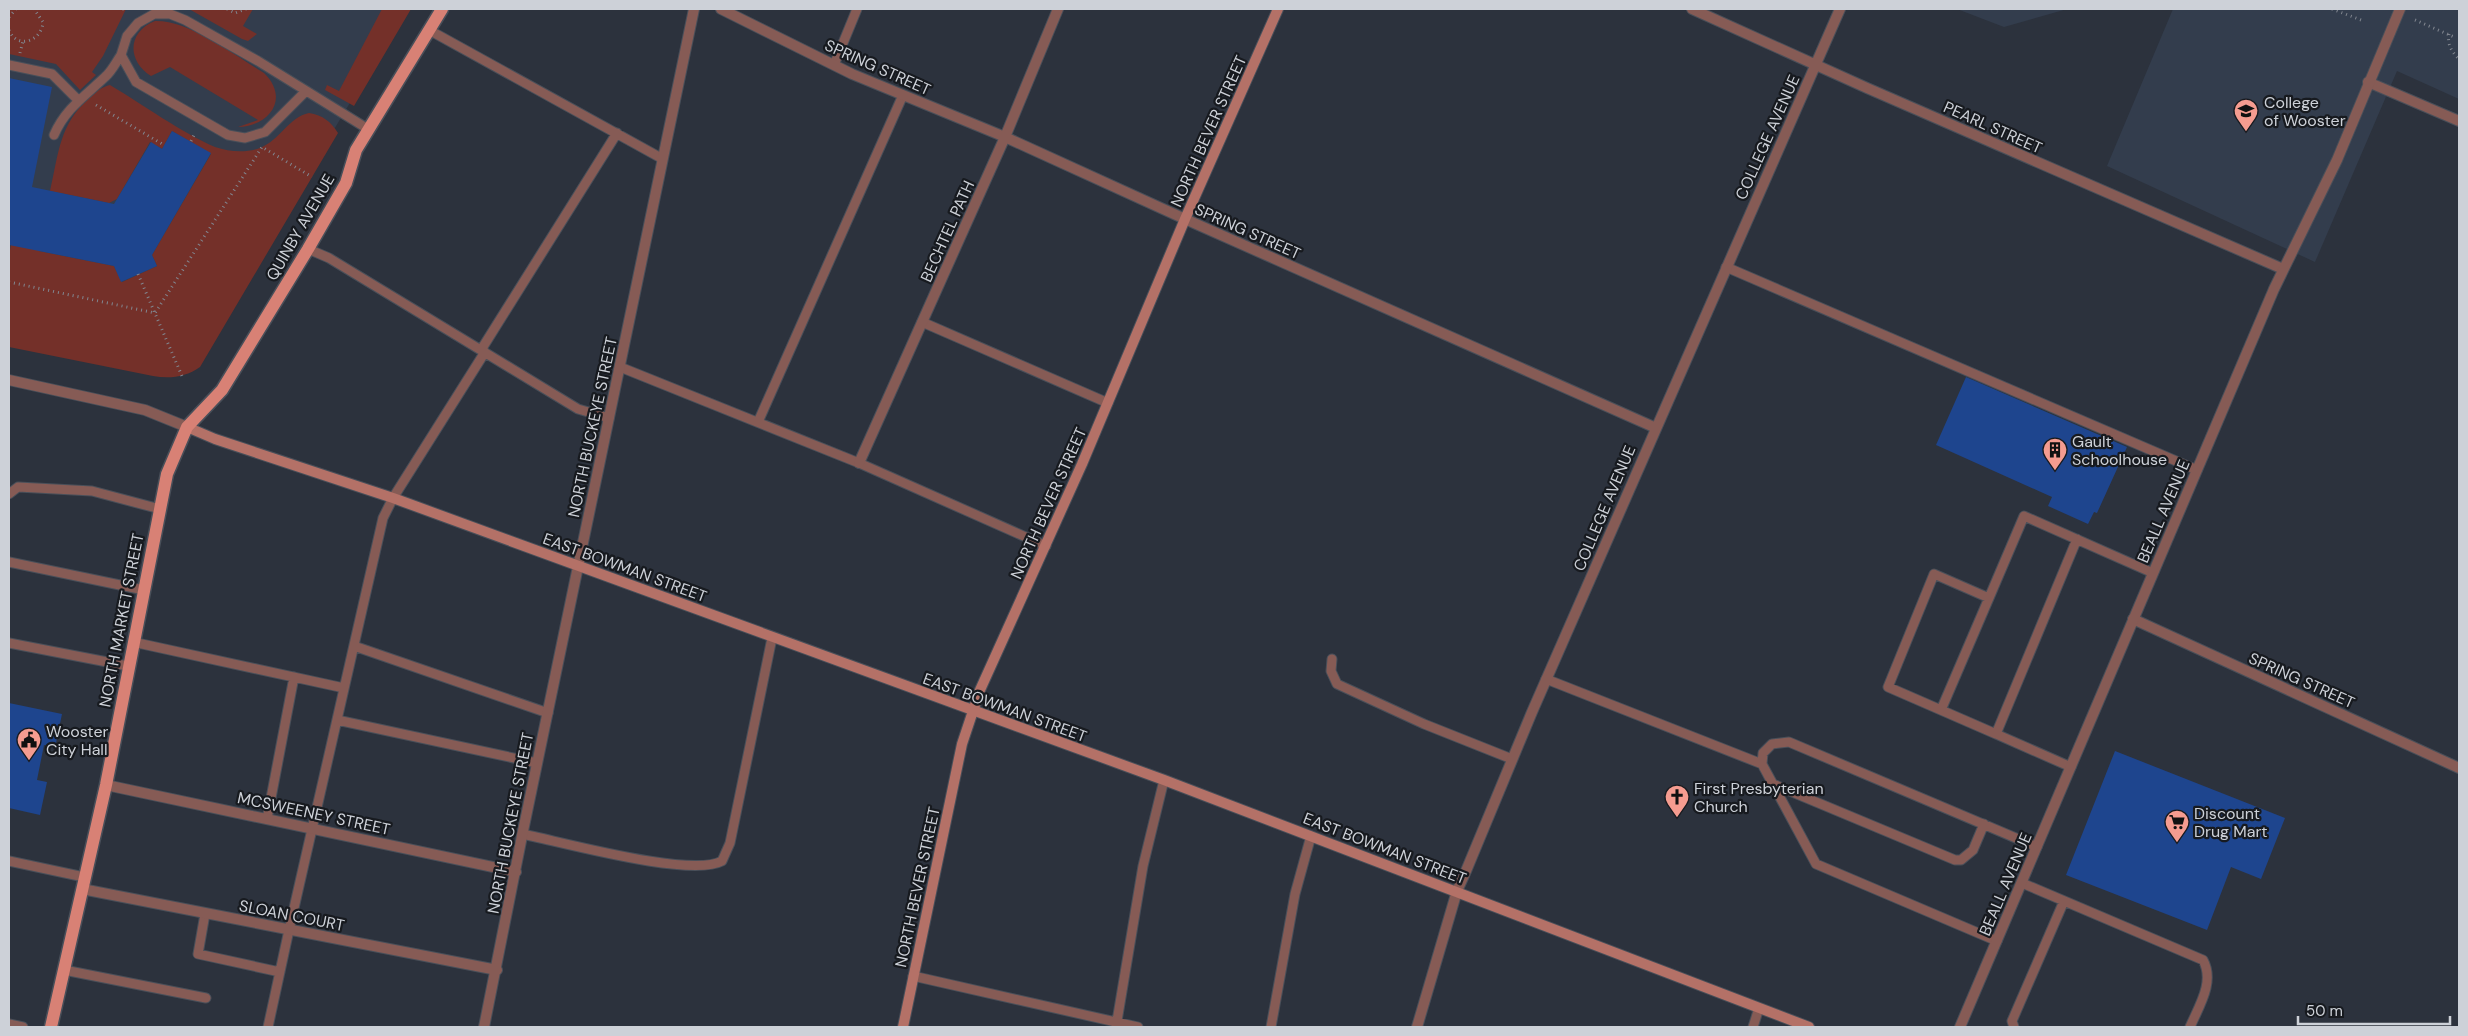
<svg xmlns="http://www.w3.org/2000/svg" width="2468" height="1036" viewBox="0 0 2468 1036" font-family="'DM Sans',sans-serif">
<rect width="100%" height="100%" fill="#2c323d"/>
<path fill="#333d4d" d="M9,9H406L195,362L9,340Z
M1957,9H2067L2004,27Z
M2173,9H2459V99L2397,71L2315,262L2107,166Z"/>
<path fill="#743029" d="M9,9H126L103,56L92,72L96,75L80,90L56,64L9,54Z
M189,9H253L243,26L257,34L248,41L242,39Z
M382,9H411L354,106L325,90L327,85L339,91Z
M155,21C190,20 234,55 264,73C290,98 270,126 238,127L258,120L170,67L151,76C127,61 127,32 155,21Z
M110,85C142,104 182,133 215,147C230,152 246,153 260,148C280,140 289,117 309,113C323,115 331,122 338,133L200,367C186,377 170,379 153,376L9,347V254L16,222L39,251L114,266L122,282L157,266L152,255L211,154L172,131L162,149L150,142L117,199L109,203L50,191C59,152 59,125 90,97C97,91 102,87 110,85Z"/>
<path fill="#1e458e" d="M9,78L52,87L32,187L114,204L151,142L162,149L172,131L211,153L152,255L157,266L121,282L114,266L9,245Z
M1966,377L2127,447L2097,513L2094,512L2088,524L2048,506L2052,497L1936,445Z
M9,703L62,714L55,748L44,745L37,780L47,782L40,815L9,808Z
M2115,751L2285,818L2261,879L2231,867L2207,930L2066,875Z"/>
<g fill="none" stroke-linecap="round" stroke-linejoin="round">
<defs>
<path id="service" d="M429,30L661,158
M9,65L52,74L78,100
M834,65L857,9
M306,91L265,132L245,138L228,135L136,82L121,55L127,36L138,23L154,14H170L185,20L258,61L368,129
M54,135C65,109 85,96 105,77C112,71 116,62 121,55
M308,249L329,258L578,409L609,418
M1726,267L2197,470
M922,322L1108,403
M481,350L617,133
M620,367L859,463L1046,546
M758,422L903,95
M9,494L18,487L92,491L160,509
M2077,539L1996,734L1888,687L1934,574L1989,598L2024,516L2153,573
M9,562L144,590
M133,642L344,688
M9,643L128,666
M354,646L548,713
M1332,659L1331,671L1337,684L1424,724L1512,759
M1546,679L1762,764L1816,864L1997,941
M1941,710L1989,598
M337,720L537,763
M1996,734L2071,767
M1762,764L1763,753L1772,744L1789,742L2037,847
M1773,784L1955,860H1961L1973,850L1984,824
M267,819L294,677
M522,834C562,842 691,878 722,861L730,843L772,638
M9,861L84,877
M2022,883L2203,960C2215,982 2199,1006 2190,1027
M205,914L198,954L280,972
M64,970L206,998
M913,976L1138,1027
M9,1024L23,1027
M268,1027L289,930L383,518L393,498L485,352
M1116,1027L1143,866L1164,780
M1271,1027L1295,894L1311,836
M1753,1027L1759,1008
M2014,1027L2012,1021L2064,901"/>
<path id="minor" d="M721,9L852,74L1005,137L1185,219L1656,428
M1692,9L1867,88L2283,269
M2368,82L2459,121
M859,463L1005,137L1058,9
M2133,619L2459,768
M106,785L516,872
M82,889L497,970
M484,1027L523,831L694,9
M1417,1027L1457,891L1466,871L1532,712L1840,9"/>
<path id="tertiary" d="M9,380L145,410L187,427
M1960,1027L2274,289L2337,160L2400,9"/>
<path id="secondary" d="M187,427L215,439L393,498L1164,780L1809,1027
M903,1027L962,744L980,690L1082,464L1185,219L1278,9"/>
<path id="primary" d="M51,1027L106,785L167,474L187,427L222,390L308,249L346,183L356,150L442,9"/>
</defs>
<use href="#service" stroke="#494f59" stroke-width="11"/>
<use href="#minor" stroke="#494f59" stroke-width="12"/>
<use href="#tertiary" stroke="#494f59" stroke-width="12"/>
<use href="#secondary" stroke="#494f59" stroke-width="12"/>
<use href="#primary" stroke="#494f59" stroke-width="15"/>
<path stroke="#828790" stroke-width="3" stroke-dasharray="1 4" stroke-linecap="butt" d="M123,9L125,10
M227,9L235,13L246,9
M2332,9L2361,20
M9,17L16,9
M2415,20L2454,37
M9,30C17,50 42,41 43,22L34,9
M2449,34C2447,45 2452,52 2459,59
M20,53L23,41
M96,105L164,145
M191,141L194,135
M138,274L182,376
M9,282L155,313L262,147L312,177"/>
<use href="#service" stroke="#865b55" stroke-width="9"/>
<use href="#minor" stroke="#865b55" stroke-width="10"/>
<use href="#tertiary" stroke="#865b55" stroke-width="10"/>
<use href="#secondary" stroke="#b47167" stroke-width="10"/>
<use href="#primary" stroke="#d88175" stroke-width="12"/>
</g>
<defs>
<symbol id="university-pin" viewBox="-11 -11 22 30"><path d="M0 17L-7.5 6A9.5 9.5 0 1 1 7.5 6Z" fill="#f59c90" stroke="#171a1f"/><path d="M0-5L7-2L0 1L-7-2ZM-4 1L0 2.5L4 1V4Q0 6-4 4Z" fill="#111"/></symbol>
<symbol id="building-pin" viewBox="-11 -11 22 30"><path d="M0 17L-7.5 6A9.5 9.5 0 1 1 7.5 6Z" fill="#f59c90" stroke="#171a1f"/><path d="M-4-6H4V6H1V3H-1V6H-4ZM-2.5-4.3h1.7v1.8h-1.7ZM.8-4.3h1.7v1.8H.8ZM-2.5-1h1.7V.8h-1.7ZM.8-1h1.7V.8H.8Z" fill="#111"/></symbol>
<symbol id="civic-pin" viewBox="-11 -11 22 30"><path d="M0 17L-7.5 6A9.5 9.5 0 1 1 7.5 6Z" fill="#f59c90" stroke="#171a1f"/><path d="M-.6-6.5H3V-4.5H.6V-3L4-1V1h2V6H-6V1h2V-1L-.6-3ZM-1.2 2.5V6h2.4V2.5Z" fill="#111"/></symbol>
<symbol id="church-pin" viewBox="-11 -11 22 30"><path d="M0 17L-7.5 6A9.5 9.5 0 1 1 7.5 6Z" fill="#f59c90" stroke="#171a1f"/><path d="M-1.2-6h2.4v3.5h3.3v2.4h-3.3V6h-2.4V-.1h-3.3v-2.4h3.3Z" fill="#111"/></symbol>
<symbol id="supermarket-pin" viewBox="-11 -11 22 30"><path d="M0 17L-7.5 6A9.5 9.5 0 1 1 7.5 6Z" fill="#f59c90" stroke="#171a1f"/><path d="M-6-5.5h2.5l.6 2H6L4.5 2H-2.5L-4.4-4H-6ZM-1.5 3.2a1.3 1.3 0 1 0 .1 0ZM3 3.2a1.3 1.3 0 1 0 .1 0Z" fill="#111"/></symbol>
</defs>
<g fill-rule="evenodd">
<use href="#university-pin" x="2232" y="97" width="28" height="38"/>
<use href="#building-pin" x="2041" y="436" width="28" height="38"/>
<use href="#civic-pin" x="15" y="726" width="28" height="38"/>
<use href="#church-pin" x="1663" y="783" width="28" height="38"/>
<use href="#supermarket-pin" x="2163" y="808" width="28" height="38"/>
</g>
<g text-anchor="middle" stroke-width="4.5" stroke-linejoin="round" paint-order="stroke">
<g font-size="16" fill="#cdd1d8" stroke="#171a1f">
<text transform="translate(878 67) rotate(24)" y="6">SPRING STREET</text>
<text transform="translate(1993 127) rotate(24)" y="6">PEARL STREET</text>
<text transform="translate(1208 131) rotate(-66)" y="6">NORTH BEVER STREET</text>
<text transform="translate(1767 137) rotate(-66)" y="6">COLLEGE AVENUE</text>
<text transform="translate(300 227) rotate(-60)" y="6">QUINBY AVENUE</text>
<text transform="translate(947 231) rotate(-66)" y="6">BECHTEL PATH</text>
<text transform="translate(1248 231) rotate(24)" y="6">SPRING STREET</text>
<text transform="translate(592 427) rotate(-78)" y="6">NORTH BUCKEYE STREET</text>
<text transform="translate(1048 503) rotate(-66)" y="6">NORTH BEVER STREET</text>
<text transform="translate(1604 508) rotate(-67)" y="6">COLLEGE AVENUE</text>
<text transform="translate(2163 511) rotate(-67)" y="6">BEALL AVENUE</text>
<text transform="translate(625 567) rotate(20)" y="6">EAST BOWMAN STREET</text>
<text transform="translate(121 620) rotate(-79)" y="6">NORTH MARKET STREET</text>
<text transform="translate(2302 680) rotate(24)" y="6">SPRING STREET</text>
<text transform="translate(1005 707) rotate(20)" y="6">EAST BOWMAN STREET</text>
<text transform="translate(314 813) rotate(12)" y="6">MCSWEENEY STREET</text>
<text transform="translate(510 823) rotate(-79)" y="6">NORTH BUCKEYE STREET</text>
<text transform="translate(1385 848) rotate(21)" y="6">EAST BOWMAN STREET</text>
<text transform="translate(2005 884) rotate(-67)" y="6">BEALL AVENUE</text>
<text transform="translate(917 887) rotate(-78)" y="6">NORTH BEVER STREET</text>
<text transform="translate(292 915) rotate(11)" y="6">SLOAN COURT</text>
</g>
<g font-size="16" fill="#cdd1d8" stroke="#171a1f" text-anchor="start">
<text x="2264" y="108">College<tspan x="2264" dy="18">of Wooster</tspan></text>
<text x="2072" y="447">Gault<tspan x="2072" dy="18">Schoolhouse</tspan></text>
<text x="46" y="737">Wooster<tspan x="46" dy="18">City Hall</tspan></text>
<text x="1694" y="794">First Presbyterian<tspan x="1694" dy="18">Church</tspan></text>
<text x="2194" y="819">Discount<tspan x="2194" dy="18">Drug Mart</tspan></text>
</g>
</g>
<rect width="2468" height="1036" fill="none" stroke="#cdd1d8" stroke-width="20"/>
<path d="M2298 1016v8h152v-8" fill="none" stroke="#cdd1d8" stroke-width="2.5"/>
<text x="2306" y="1016" font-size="15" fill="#cdd1d8" stroke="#171a1f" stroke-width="4" paint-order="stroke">50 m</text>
</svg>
